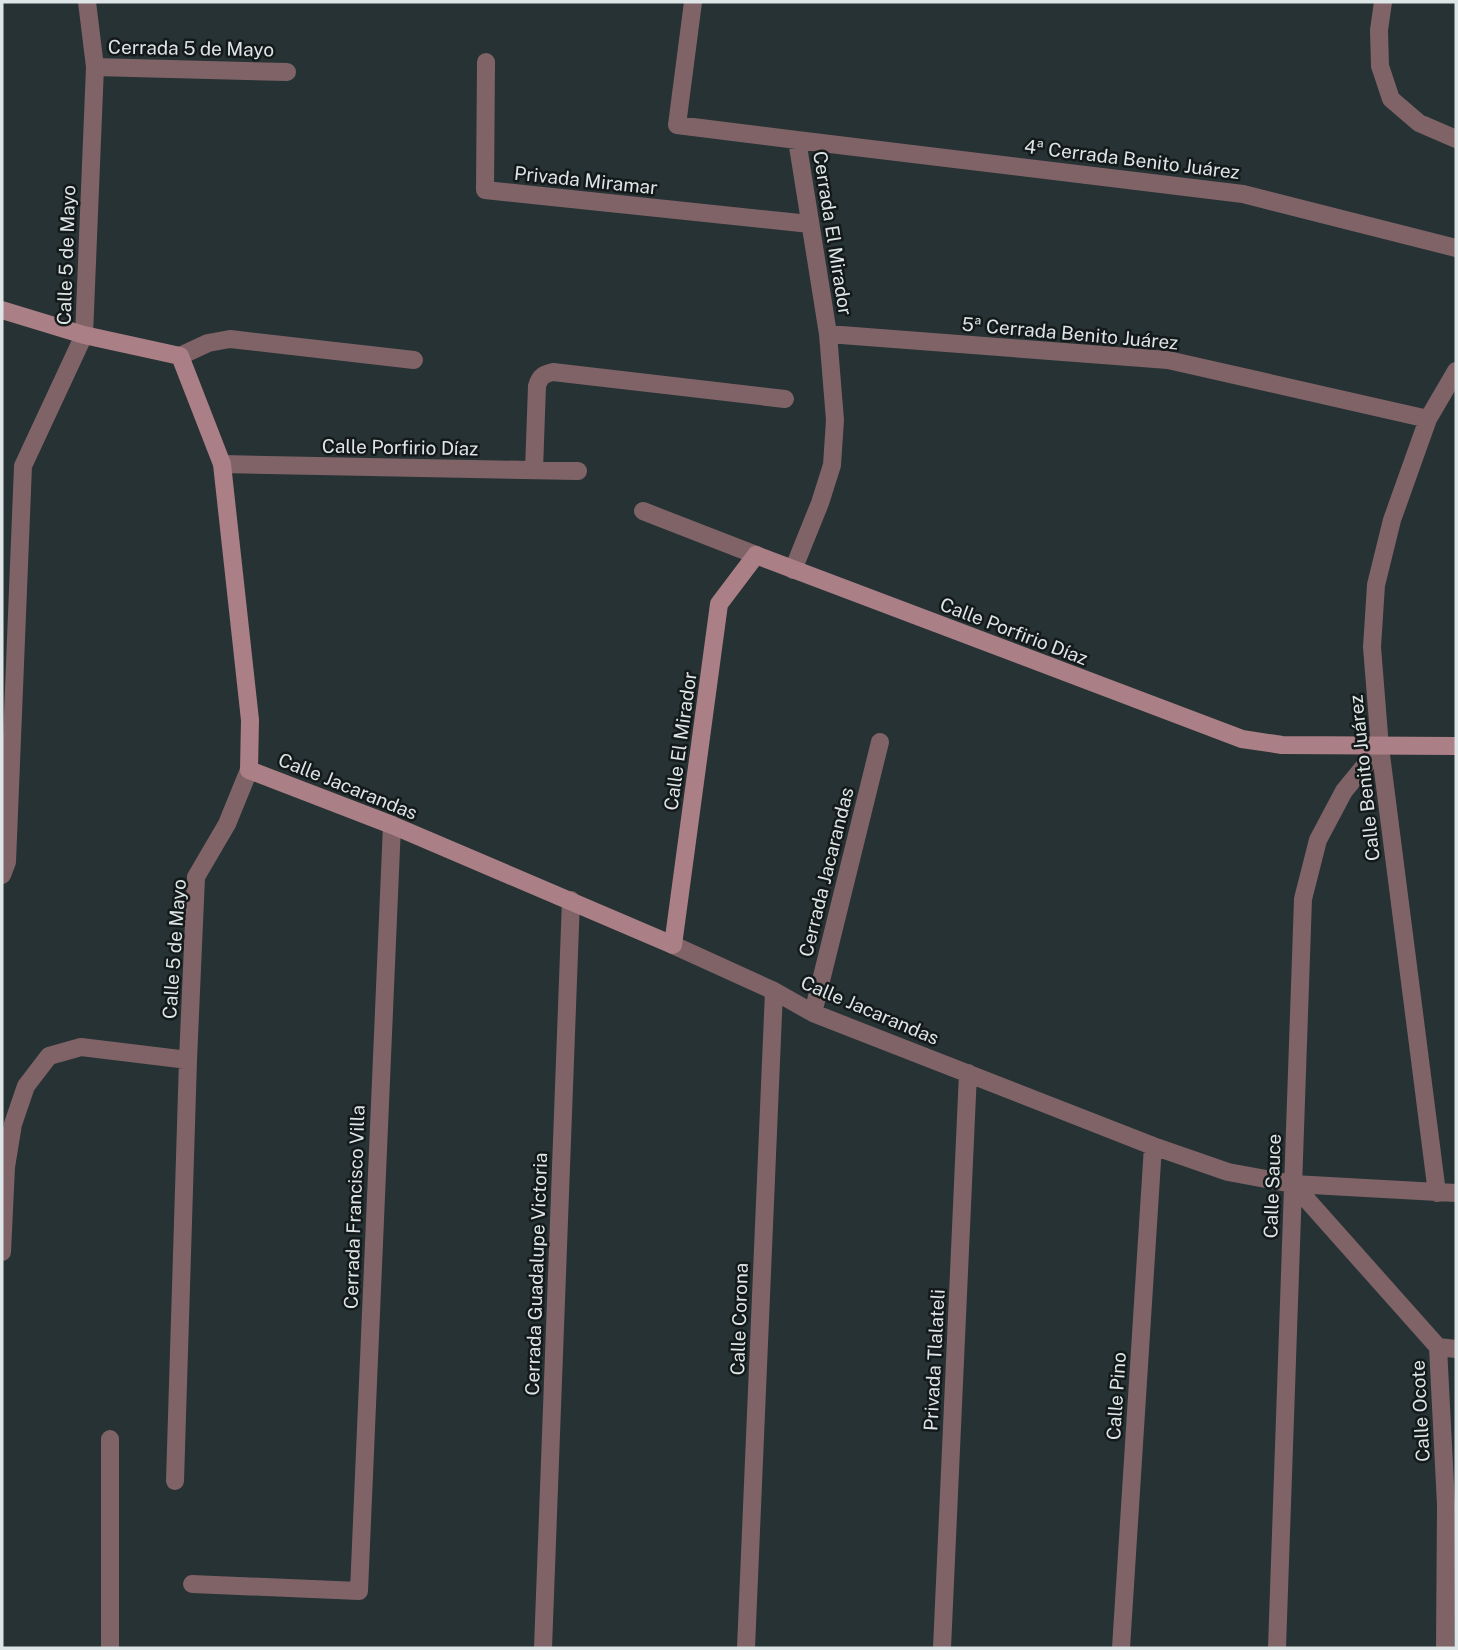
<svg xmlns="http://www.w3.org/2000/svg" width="1458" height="1650" viewBox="0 0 1458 1650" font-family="'Public Sans',sans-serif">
<rect width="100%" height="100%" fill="#263234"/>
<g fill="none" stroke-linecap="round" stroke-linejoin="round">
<path stroke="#7f6367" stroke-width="18" d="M693,2L677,125L797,140L828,334L835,420L832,465L820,503L793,570
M1383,2L1379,30L1380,66L1391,99L1419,123L1456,139
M486,62L485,190L810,224
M95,67L287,72
M797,140L1243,194L1456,248
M828,334L1168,360L1428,419
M180,356L208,343L230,339L414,360
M222,464L578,471
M534,470L537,386C540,376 544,374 553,372L785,399
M643,511L756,555
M2,875L7,862L23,466L84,335L95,67L87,2
M673,945L774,991L813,1013L1153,1146L1228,1172L1293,1184L1456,1193
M813,1013L880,742
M1293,1184L1438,1347L1446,1505L1445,1648
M1437,1193L1380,747L1372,647L1376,585L1392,520L1428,419L1456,371
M2,1252L6,1167L13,1124L26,1086L49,1056L81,1047L188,1060
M1438,1347L1456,1349
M110,1439V1648
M175,1481L188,1060L196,877L227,824L249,770
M192,1584L359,1591L392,825
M543,1648L571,900
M746,1648L774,991
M942,1648L968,1073
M1121,1648L1153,1146
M1277,1648L1303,899L1318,840L1344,791L1380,747"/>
<path stroke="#ab7f86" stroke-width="18" d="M2,310L84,335L180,356L222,464L250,720L249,770L392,825L673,945L719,604L756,555L1242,739L1282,745L1456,746"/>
</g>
<g text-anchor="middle" stroke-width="5" stroke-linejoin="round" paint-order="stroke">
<g font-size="19" fill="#dde5e6" stroke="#14191a">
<text transform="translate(191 48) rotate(1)" y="7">Cerrada 5 de Mayo</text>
<text transform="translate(1132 159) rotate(7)" y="7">4ª Cerrada Benito Juárez</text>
<text transform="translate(586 180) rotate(6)" y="7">Privada Miramar</text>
<text transform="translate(833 233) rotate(81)" y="7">Cerrada El Mirador</text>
<text transform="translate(66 255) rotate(-88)" y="7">Calle 5 de Mayo</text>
<text transform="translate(1070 333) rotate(5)" y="7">5ª Cerrada Benito Juárez</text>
<text transform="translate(400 447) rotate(1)" y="7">Calle Porfirio Díaz</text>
<text transform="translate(1014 631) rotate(21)" y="7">Calle Porfirio Díaz</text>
<text transform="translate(680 741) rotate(-82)" y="7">Calle El Mirador</text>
<text transform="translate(1364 778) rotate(-96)" y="7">Calle Benito Juárez</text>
<text transform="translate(348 786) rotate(22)" y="7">Calle Jacarandas</text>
<text transform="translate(826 872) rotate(-76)" y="7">Cerrada Jacarandas</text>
<text transform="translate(174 949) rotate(-86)" y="7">Calle 5 de Mayo</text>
<text transform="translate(870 1010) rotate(23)" y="7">Calle Jacarandas</text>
<text transform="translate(1272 1186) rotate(-88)" y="7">Calle Sauce</text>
<text transform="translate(354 1207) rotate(-88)" y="7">Cerrada Francisco Villa</text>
<text transform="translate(536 1274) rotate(-88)" y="7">Cerrada Guadalupe Victoria</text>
<text transform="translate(739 1319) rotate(-88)" y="7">Calle Corona</text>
<text transform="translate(934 1360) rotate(-87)" y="7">Privada Tlalateli</text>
<text transform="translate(1116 1396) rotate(-86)" y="7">Calle Pino</text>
<text transform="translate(1420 1411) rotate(-93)" y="7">Calle Ocote</text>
</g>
</g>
<rect width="1458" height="1650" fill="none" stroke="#dde5e6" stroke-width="7"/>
</svg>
